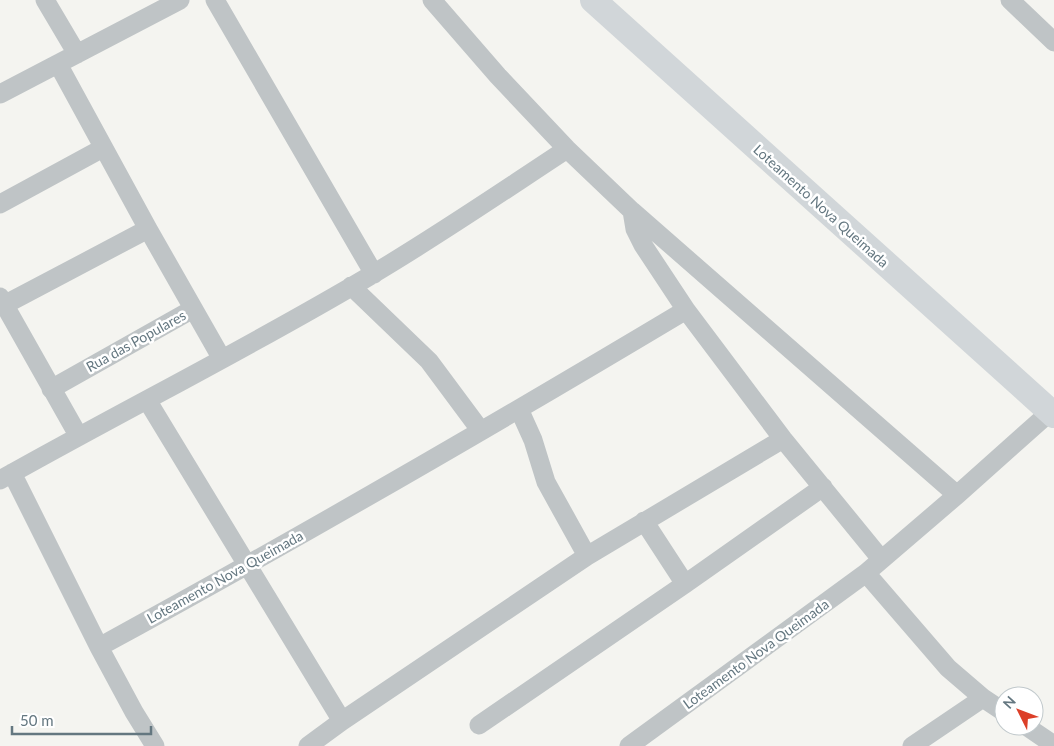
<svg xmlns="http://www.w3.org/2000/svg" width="1054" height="746" viewBox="0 0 1054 746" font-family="Lato,sans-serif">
<rect width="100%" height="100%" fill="#f4f4f0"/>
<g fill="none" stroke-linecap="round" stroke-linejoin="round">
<path stroke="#bfc4c6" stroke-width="19" d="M45,0L77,54
M215,0L374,274
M432,0L498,76L567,149L632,211L957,495
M1010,0L1054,42
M58,64L148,229L222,359
M0,94L180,0
M0,204L103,148
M632,211L635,229L643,245L686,310L783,439L881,559
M351,286L429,361L481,431
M0,297L78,435
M4,305L148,229
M51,389L193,309
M147,400L342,721
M519,409L533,440L546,482L587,556
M12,473L99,647C297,539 492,426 686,310
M0,480C124,410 251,347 373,274C439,235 503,191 567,149
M644,521L685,584
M866,573L948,668L983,698L1004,712
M99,647L134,712L155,746
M479,725L685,584L823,487
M1026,726L1054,745
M308,746L342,721L587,556L783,439
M629,746L866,573L957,495L1050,412
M912,746L983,698"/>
<path stroke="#d1d6d9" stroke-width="26" d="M593,0L1054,415"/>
</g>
<g text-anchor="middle" stroke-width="5" stroke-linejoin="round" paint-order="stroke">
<g font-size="14" fill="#647780" stroke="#fff">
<text transform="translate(821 206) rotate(42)" y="5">Loteamento Nova Queimada</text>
<text transform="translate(136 341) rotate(-29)" y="5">Rua das Populares</text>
<text transform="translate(225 577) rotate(-29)" y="5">Loteamento Nova Queimada</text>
<text transform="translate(756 654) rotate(-36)" y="5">Loteamento Nova Queimada</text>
</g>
</g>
<g transform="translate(1019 711) rotate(312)"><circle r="24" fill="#ffffff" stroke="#c1c9cc"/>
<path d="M0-4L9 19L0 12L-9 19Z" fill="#dc3f28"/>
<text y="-8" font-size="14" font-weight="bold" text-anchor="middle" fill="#647780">N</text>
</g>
<path d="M12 726v8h139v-8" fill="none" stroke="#647780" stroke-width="2.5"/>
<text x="20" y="726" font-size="15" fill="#647780" stroke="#ffffff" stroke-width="4" paint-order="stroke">50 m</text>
</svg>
